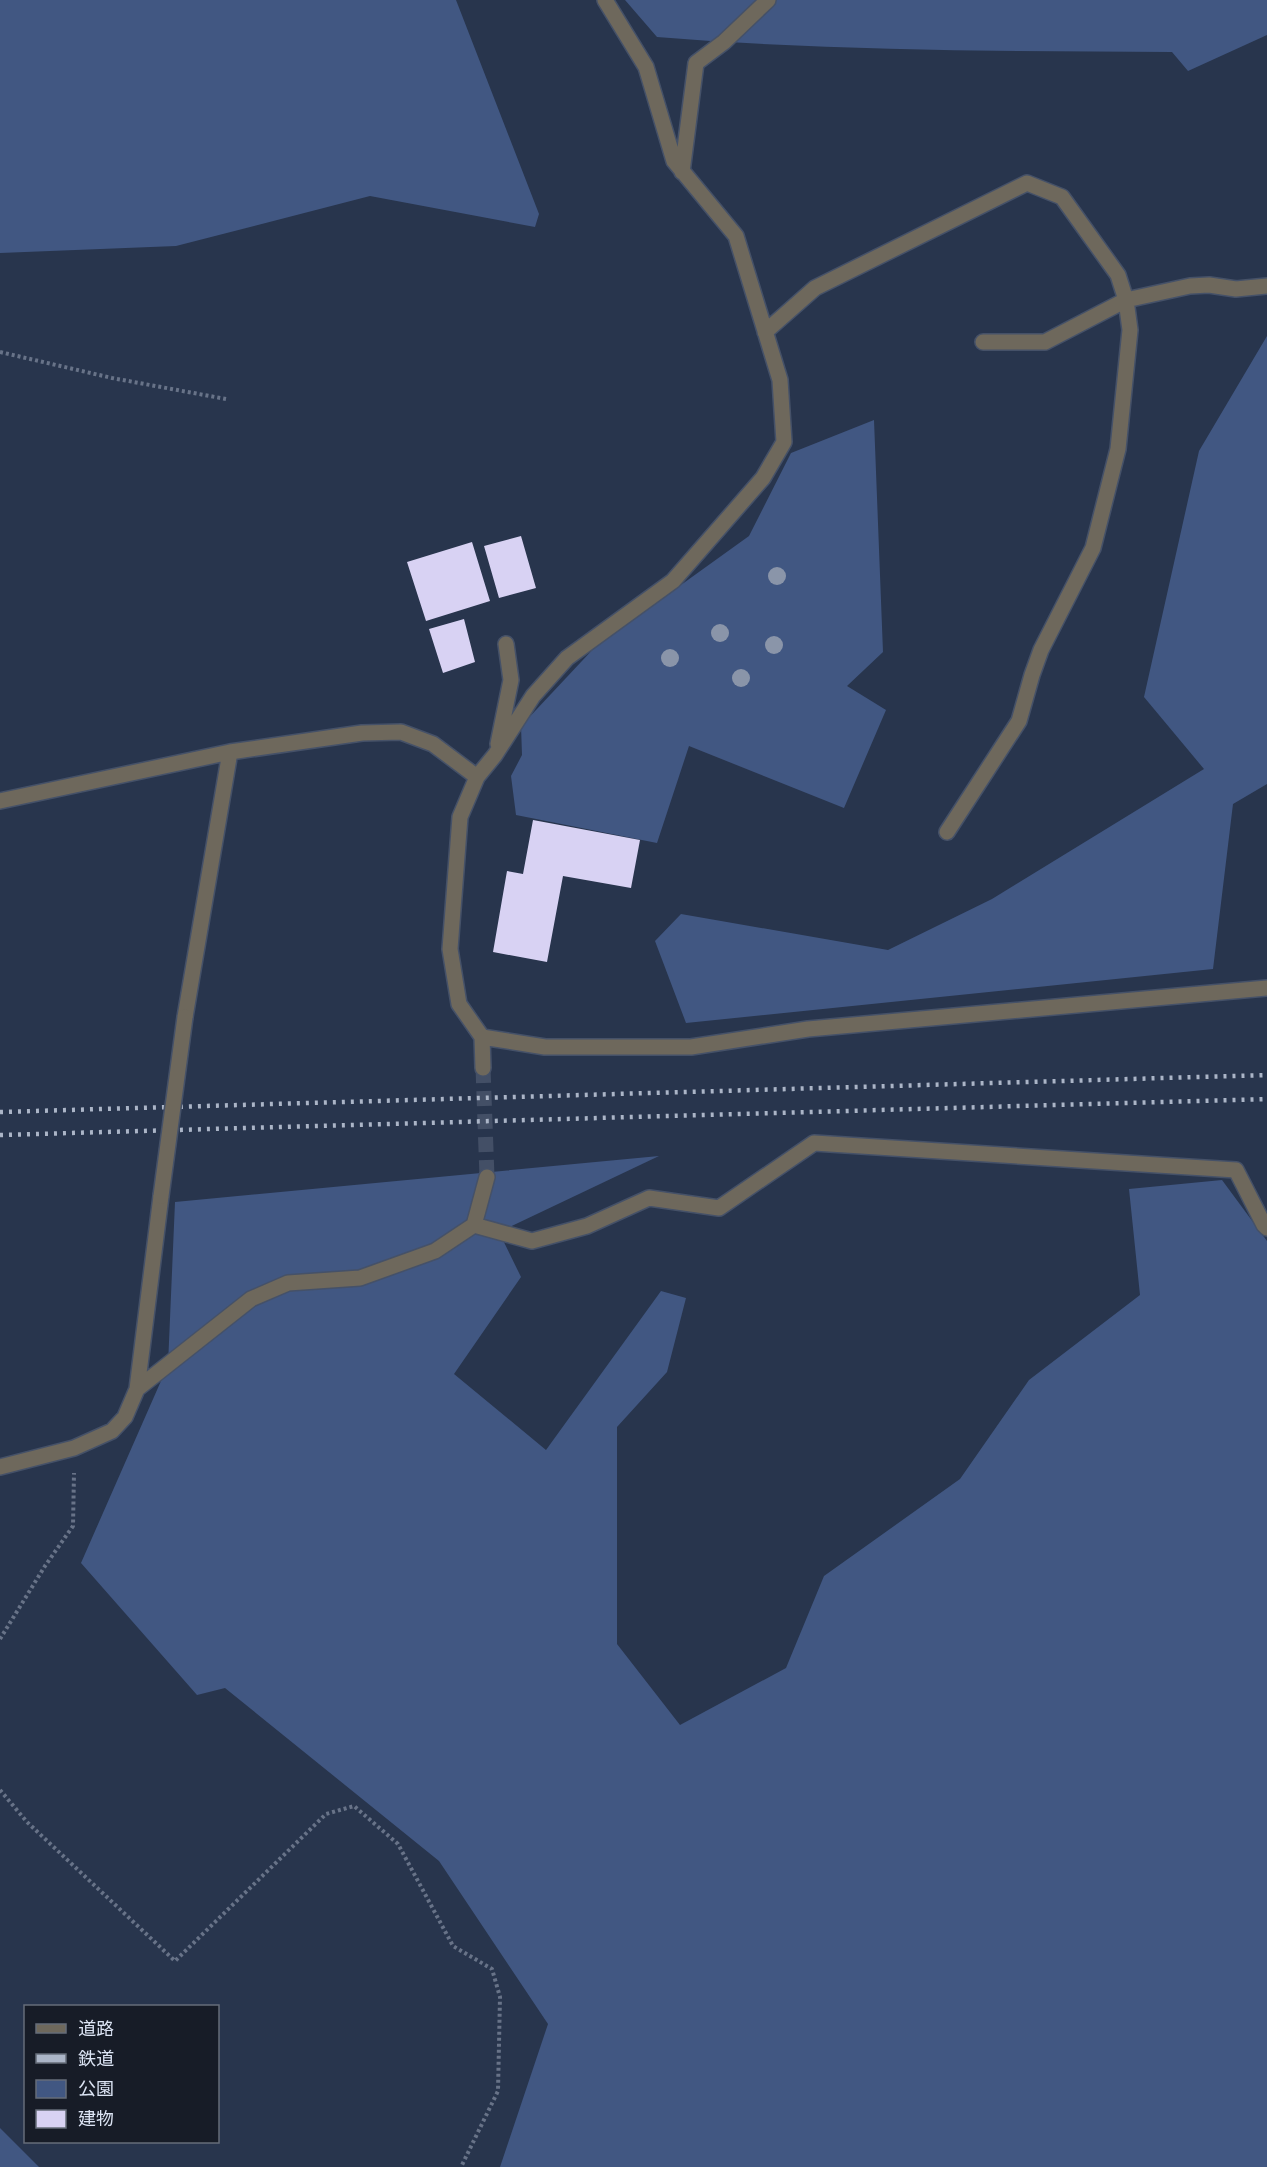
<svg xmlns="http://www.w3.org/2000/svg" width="1267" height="2167" viewBox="0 0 1267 2167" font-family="'Archivo Narrow','Noto Sans JP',sans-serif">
<rect width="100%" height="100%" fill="#28354d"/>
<path fill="#415782" d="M0,0H456L539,214L535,227L370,196L176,246L0,253Z
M625,0H1267V35L1188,71L1172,52C1000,51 828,51 657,37Z
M1267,336V784L1233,804L1213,969L686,1023L655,941L681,914L888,950L992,899L1204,769L1144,697L1199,451Z
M874,420L883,652L847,686L886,710L844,808L689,746L657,843L516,815L511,776L522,755L521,726L596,646L749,536L791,453Z
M659,1156L499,1232L521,1277L454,1374L546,1450L661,1291L686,1298L667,1372L617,1427V1644L680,1725L786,1668L824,1576L960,1479L1029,1380L1140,1295L1129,1189L1222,1180L1267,1241V2167H500L548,2024L439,1861L225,1688L197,1695L81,1563L168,1365L175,1202Z
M0,2128L39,2167H0Z"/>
<path fill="#d8d2f3" d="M521,536L536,588L499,598L484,546Z
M472,542L490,601L426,621L407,562Z
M464,619L475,662L443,673L429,629Z
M533,820L640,840L631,888L563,876L547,962L493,952L507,871L523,874Z"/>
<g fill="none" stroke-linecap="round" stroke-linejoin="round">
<path stroke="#434f66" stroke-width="15" stroke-dasharray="15 8" stroke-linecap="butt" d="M483,1068L487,1177"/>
<defs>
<path id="minor" d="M605,0L646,67L674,161L736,236L780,380L784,442L763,478L673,581L567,658L533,696L495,755L477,777L460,817L450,949L459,1004L482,1037L545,1047H691L808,1029L1267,988
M682,172L696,63L724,42L768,0
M765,332L815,288L1027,183L1062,197L1118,275L1126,300L1130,330L1118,449L1093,548L1041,650L1032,675L1019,721L947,832
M983,342H1045L1126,300L1190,286L1209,285L1236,289L1267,286
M498,744L511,680L506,644
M0,801L230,752L362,733L401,732L433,744L477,777
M185,1017L230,752
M482,1037L483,1068
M474,1225L487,1177
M137,1389L251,1299L288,1283L360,1278L435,1251L474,1225L532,1241L587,1226L649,1198L719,1208L814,1143L1236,1170L1264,1225L1267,1228
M0,1467L74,1448L112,1431L125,1417L137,1389L161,1196"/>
</defs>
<use href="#minor" stroke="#455168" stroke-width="18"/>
<path stroke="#687388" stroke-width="4" stroke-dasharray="3 3" stroke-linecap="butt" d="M0,352L112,378L226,399
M0,1639L45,1566L73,1526L74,1473
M0,1790L27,1822L175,1961L326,1814L354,1806L398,1844L453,1946L492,1969L500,1997L498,2091L461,2167"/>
<use href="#minor" stroke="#6e685c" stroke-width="15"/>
<path stroke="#abb5c7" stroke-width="4.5" stroke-dasharray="3 6" stroke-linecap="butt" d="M0,1112L1267,1075
M0,1135L1267,1099"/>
<defs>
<path id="minor-bridge" d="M161,1196L185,1017"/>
</defs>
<use href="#minor-bridge" stroke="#455168" stroke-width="18" stroke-linecap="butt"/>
<use href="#minor-bridge" stroke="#6e685c" stroke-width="15"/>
</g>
<g fill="#8a95a9">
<circle cx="777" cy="576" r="9"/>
<circle cx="720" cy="633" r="9"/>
<circle cx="774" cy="645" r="9"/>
<circle cx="670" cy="658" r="9"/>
<circle cx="741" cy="678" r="9"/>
</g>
<rect x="24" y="2005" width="195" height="138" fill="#171c27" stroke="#666c79" stroke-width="1.5"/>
<rect x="36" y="2024" width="30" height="9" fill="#6e685c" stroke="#666c79" stroke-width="1.5"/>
<text x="78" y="2035" font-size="18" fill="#dce4f4">道路</text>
<rect x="36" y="2054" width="30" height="9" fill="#abb5c7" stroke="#666c79" stroke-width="1.5"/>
<text x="78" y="2065" font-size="18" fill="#dce4f4">鉄道</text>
<rect x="36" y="2080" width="30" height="18" fill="#415782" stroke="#666c79" stroke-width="1.5"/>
<text x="78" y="2095" font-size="18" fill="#dce4f4">公園</text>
<rect x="36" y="2110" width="30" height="18" fill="#d8d2f3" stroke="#666c79" stroke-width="1.5"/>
<text x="78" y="2125" font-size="18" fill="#dce4f4">建物</text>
</svg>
